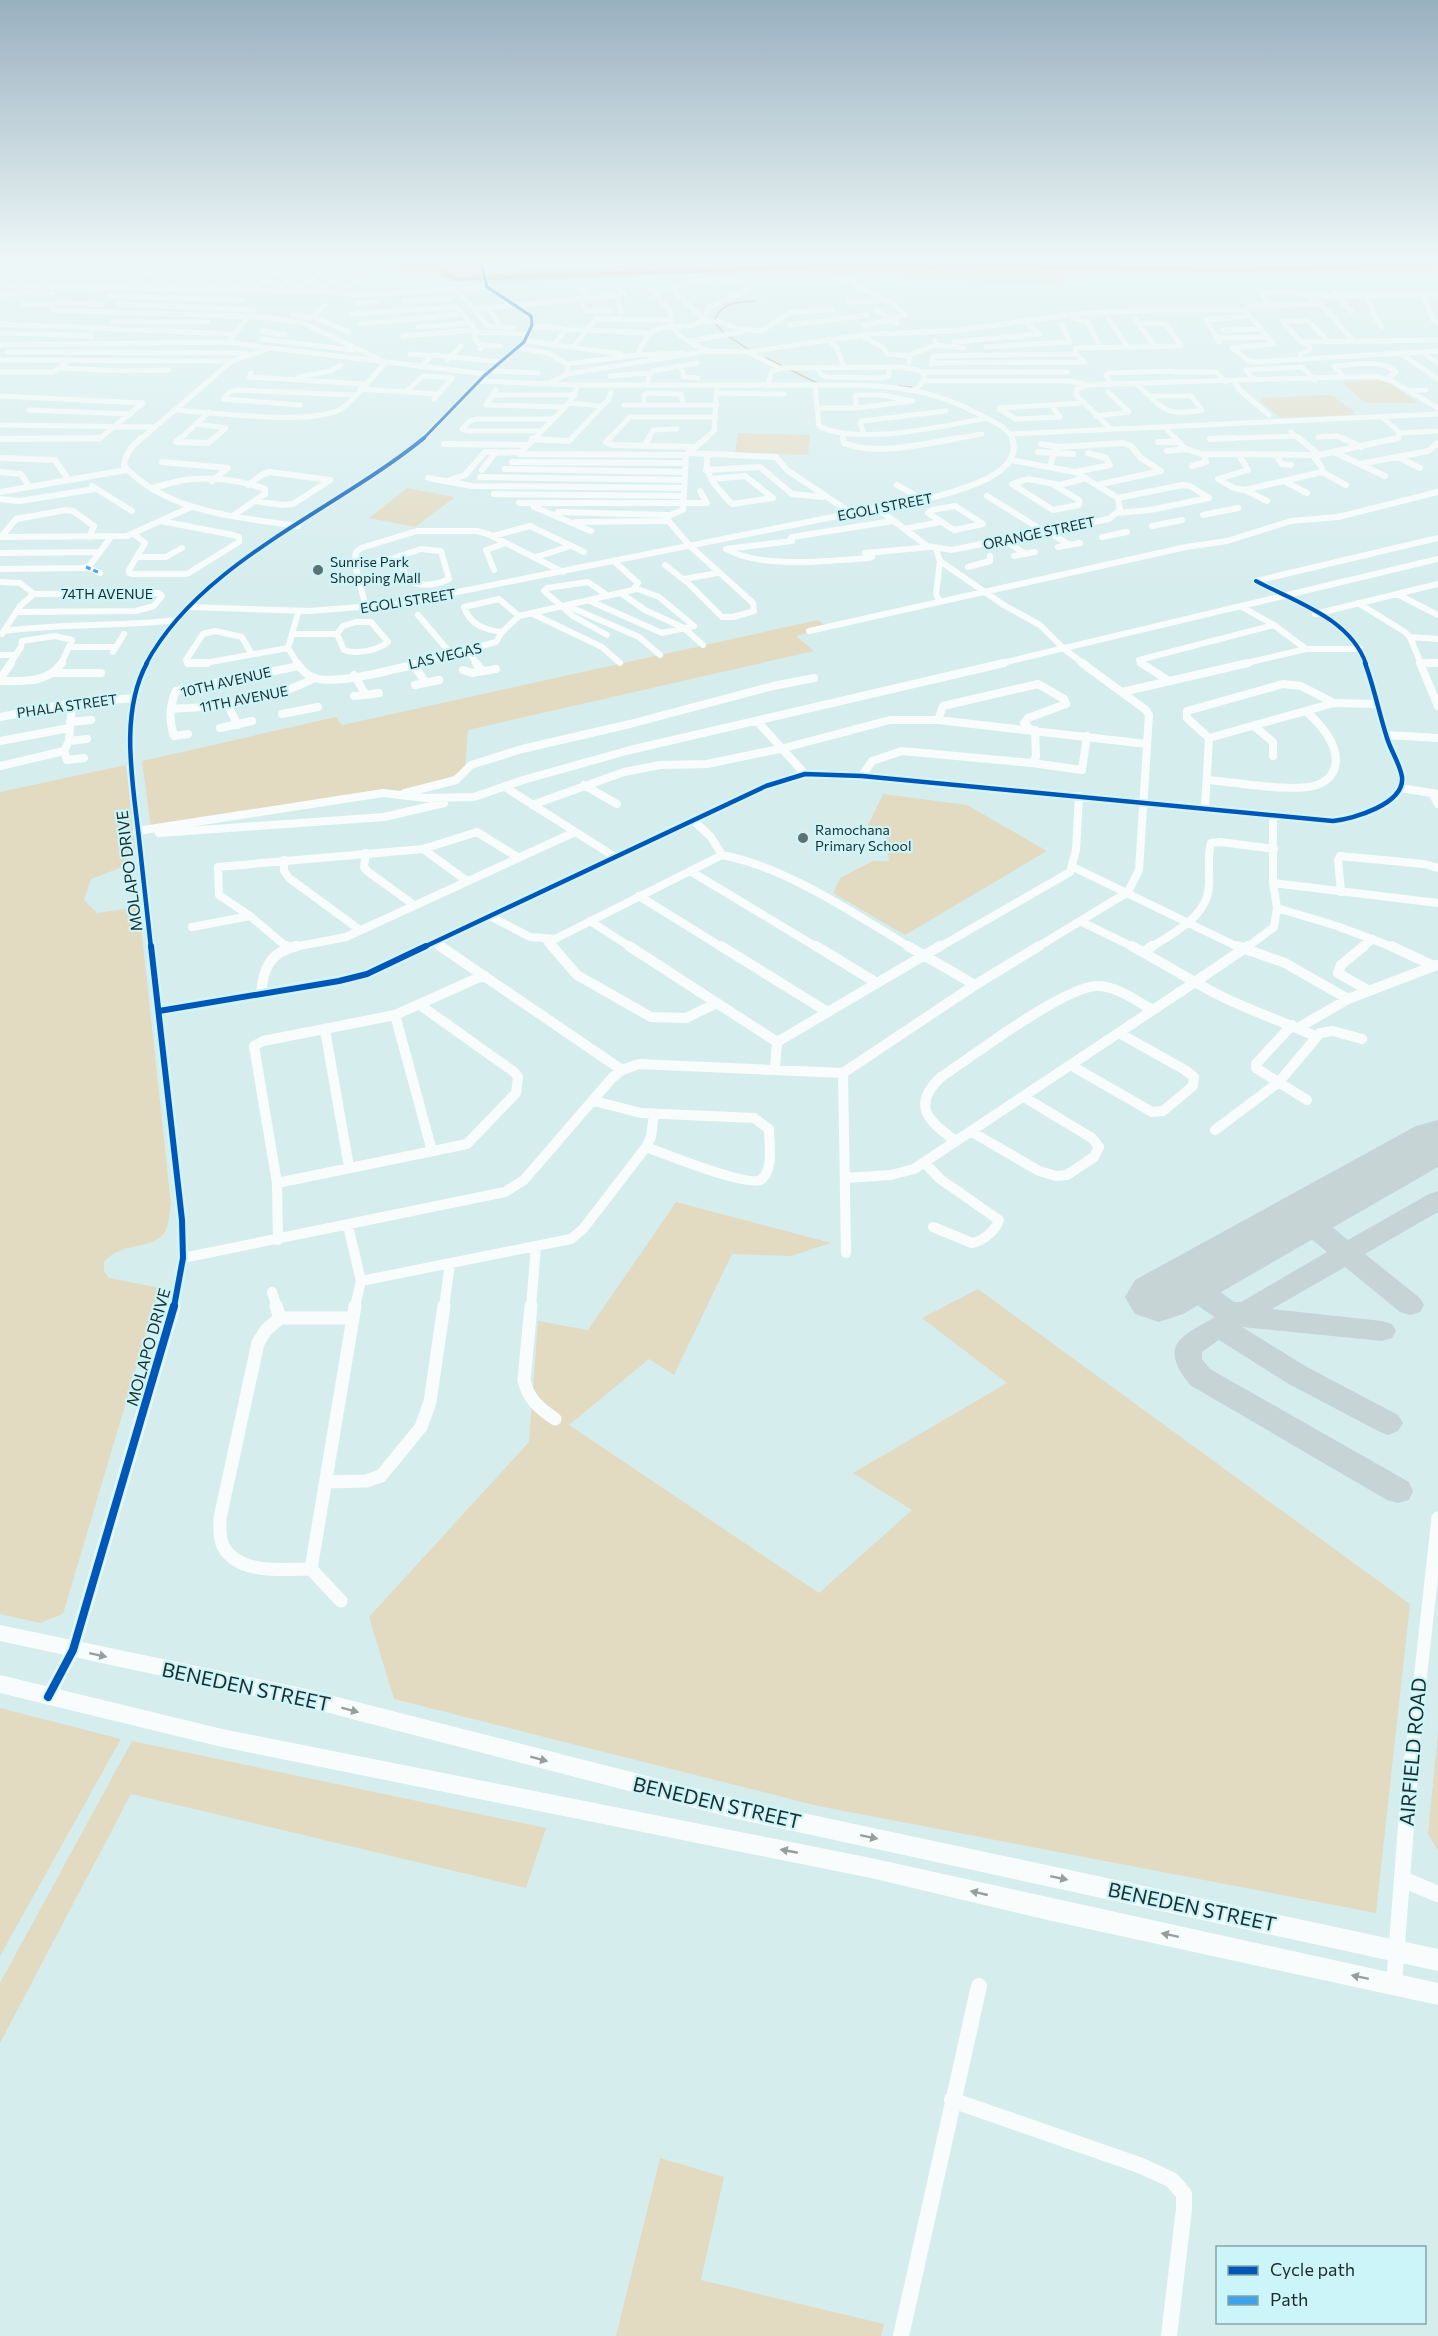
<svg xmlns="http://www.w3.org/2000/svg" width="1438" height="2336" viewBox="0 0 1438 2336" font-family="Commissioner,sans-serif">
<rect width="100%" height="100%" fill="#d6edee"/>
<path fill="#e3dac2" d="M274,262H447L478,264L482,279L452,281L430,274Z
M727,262H1438V275H1063V286L909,278L904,275L734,271L489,284L486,273Z
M1385,380L1418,403H1365L1342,382Z
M1323,395L1333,396L1355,412L1352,415L1280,418L1260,401L1263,398Z
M738,433L810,435L808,455L735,453Z
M407,488L454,497H455L415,527L369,518Z
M818,620L828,628L796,636L814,651L468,730L465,768C437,789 411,790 378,792L151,828L142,761L336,717L342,725Z
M126,765L135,847L125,866L91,879L84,900L97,913L139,907L171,1204C169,1212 169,1225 165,1232C152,1251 121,1241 104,1262V1271L109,1278L160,1288L63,1614L40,1623L0,1614V792Z
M883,794L967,805L1047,851L905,935L833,893L840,878L873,861H889L885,832L866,829Z
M676,1202L831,1243L791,1256L732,1254L674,1375L649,1359L569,1425L819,1593L912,1510L853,1473L1007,1383L922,1318L978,1289L1410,1604L1376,1913L818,1806L394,1699L369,1617L529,1442L538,1321L588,1330Z
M0,1708L121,1739L0,1956Z
M1438,1732V1851L1428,1834Z
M132,1741L546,1828L526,1888L131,1794L0,2043V1983Z
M660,2158L724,2177L701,2280L884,2324L881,2336H616Z"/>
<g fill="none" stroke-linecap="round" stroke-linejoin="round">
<path stroke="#c4ab81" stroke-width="1.5" d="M752,352L724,333L714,322C720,302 738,302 755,301
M766,358L817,383
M898,386L911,387"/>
<path fill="#c4ab81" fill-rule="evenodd" d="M347,262L433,263L448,267L449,273L457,277L774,265L872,263L933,265L952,262C1070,266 1188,267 1306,266C1350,265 1394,262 1438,262V265C1276,276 1114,271 952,266L933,269L872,267L456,281L442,276L441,270L432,267L351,264Z"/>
<path fill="#c6d4d5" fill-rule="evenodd" d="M1438,1191V1212L1365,1254L1420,1298L1424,1305L1420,1312L1410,1315L1400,1312L1345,1267L1272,1309L1382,1321L1392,1324L1396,1331L1392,1338L1382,1341L1242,1327L1307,1367L1398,1415L1403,1423L1398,1431L1388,1435L1378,1431L1287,1383L1219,1340L1202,1352V1359L1210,1369L1409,1482L1413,1491L1409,1500L1398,1503L1387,1500L1190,1385C1158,1345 1180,1337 1215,1317C1199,1308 1186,1297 1178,1281L1184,1270L1194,1267L1204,1270L1208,1277L1206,1281L1234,1302H1241L1327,1252L1298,1228L1289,1225L1285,1219L1289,1213C1313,1206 1330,1226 1348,1240L1429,1194Z"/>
<path fill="#c6d4d5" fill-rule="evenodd" d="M1438,1120V1167L1183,1314L1159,1322L1135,1314L1125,1297L1135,1280L1416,1126Z"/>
<path stroke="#f9fcfc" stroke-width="5" d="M520,262L518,265L566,264
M566,262V264L647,262
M481,263L518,265
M61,268L120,270
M839,278L855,280V284L884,300
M0,283L20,263
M0,286L312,291L366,295L487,287
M18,286L40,266
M38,286L65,265
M579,287L587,298
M649,287L670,310C670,337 686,339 707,351
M127,289L153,269
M148,289L175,267
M171,289L190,272
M455,289L474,309L624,295L618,287
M671,289C698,279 723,273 750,285L745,291L708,308L704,319
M190,290L217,265
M208,291L240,268
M230,291L262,268
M252,291L278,271
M273,291L307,266
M295,291L319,273
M317,292L347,272
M339,293L355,281
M1334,293L1351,311
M1366,294L1376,319L1382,327
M1423,294L1433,320L1438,323
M0,295L24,292L52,294
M109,296L241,300
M618,296L621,312
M1312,297L1438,294
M579,298L587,311H610
M404,301L449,299
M849,302L891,301L905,315L892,319
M60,303L102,304
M357,303L377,302
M23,304L57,305
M120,304L254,310L228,342
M1319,304L1248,306L1246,310L1248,314L1273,344L1232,348L1249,361L1255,362L1438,351
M1269,305L1262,294C1314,285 1322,305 1353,341
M488,307L501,327L513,328
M474,309L488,326L501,327
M52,310L262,317L303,323L379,359
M459,310L474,328V337L479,344L484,345
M876,310L897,323
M351,314L456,307
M293,315L317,318L349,332
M1073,318L1087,321L1098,342
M1108,318L1128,347
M310,319L325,305
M1136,320L1155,347
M113,321L208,322
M703,321L720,322L738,329L762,331L791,312L833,310
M0,324L233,334
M360,324L462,314
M790,325L867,315
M864,325L893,320
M418,327L470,323
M530,327H556L565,330
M588,330L649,333
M1223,330L1261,329
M262,331L285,335
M475,332L529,334
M0,333L92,336
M403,336L475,330
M862,336L884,348L887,354L910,356
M1216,338L1268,337
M262,339L353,350
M829,339L837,348L844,367
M527,341L621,354
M690,341L742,332
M954,342L1040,334L1024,321
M1219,342L1206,320L1248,316
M1304,342L1438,340
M0,345L228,342L268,348
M554,345L565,330H588
M935,345L964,348
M573,347L596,319L670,320
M986,347L1070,342L1062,325
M519,348L548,353L567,364V371
M480,349L484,345L500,346
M7,352L246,353
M748,352L779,368
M1422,352L1438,363
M1400,353L1438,379
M410,354L432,356
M637,355C659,306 677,339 704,319L668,286
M0,360L232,361L271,348L486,374
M447,360L461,346
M1301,360L1300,354L1310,350L1309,346L1299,340L1283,321H1308L1329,342
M909,362L910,355L935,345V341
M933,363L1085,362L1076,354L1075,348L1181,346L1166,324L1138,323
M567,364L637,355L682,353
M931,365L933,357L936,356L1076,354
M420,367L433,355L501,362
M679,367L683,372V377L698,378
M818,367L820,374L826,377L883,378L889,376V367
M60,368L123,371L169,370
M491,371L538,373
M0,372H53L70,360
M923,372H1067
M1175,372H1216L1226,382
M251,373L249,377L364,384
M610,376L650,373
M299,377L330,371L341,365
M1344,377L1334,366C1354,365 1380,358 1396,372L1388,378
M1254,380L1246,370L1302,367L1315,380
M480,381L578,385H862C911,388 941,393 984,417C995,423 1008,427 1013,440
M924,381H1070L1088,385
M1234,381L1240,390L1269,415
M550,383L567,374L707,351L748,352L871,334L952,331L1077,314L1153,310H1246
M1111,384L1106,375L1109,373L1174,371
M1137,384C1162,408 1165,417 1202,410L1191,396H1150
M647,385L650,373L653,371L697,363
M815,385L819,426C858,446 944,426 987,418
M767,386L772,371L782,368L900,367L918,370L924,374V381L915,390
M360,389L438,394
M496,390L486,405L564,407
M1410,391L1426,390
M406,392L423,376L452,378L434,399
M717,393L784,394
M494,395H575
M857,395H883L913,401L857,408L855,396Z
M0,396L143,403L99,439H0
M569,403L602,406
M300,405L223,399L231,391L239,390L354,395
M624,405H717
M644,405V395L648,393L681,394L683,404
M1051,405L1060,417L1016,419L999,409L1000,408L1083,403
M817,408H857
M29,410L131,414
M174,410C209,412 313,426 341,409C353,402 373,376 383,365
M1096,416L1129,412L1108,392
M1383,418L1400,433L1398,438L1394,440
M196,424L226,428L212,440
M196,424L209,412
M0,425L153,427
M1165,427L1176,440
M1111,429L1076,395L1077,389L1089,385L1111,384L1375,376L1392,381L1438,408
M540,431H467L462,429L470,421L476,419H552
M1291,432L1300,440
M1400,433L1438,431
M843,434L844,440
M864,434L860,423L862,421L946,411
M1010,434L1438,414
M1318,437L1337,436L1345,440
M532,439L544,440
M1210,439L1296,436
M140,440L232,361
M179,440L196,424
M422,440L484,376L524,342L532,325L531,316L487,287L481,262
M533,440L570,402L578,385
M570,440L608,400L611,392
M608,440L630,417H716
M648,440L653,430L677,429
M704,440L714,431L717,385
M949,440L982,434"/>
<path stroke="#f9fcfc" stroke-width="6" d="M141,438C132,447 125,453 124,466C168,513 238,517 298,526
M180,438L176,442L208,443L214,438
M610,438L606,442L613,445L694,447
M843,438L844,443C875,456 925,444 958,438
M1175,438L1184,448L1201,454L1319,455L1398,438
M1299,438L1319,455
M1342,438L1361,447
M0,439L100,438
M532,439L569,441L572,438
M1210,439L1234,438
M1158,442H1177
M444,444L526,445
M1041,444L1059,447
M645,445L649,438
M1167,451L1186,449
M1038,452L1054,453
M689,453L776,457L787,470L851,513
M1054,453L1073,454
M1336,453L1385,476
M520,454L686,455
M708,454C702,475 719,490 732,504L773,498L745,476L712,479
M1239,455L1248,470L1218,479L1234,488L1245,490L1322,472V468L1313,455
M1276,455L1282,464L1291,465
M1398,457L1420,468
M0,458L55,460L68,479
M162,462L228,468L212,481
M512,462L684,463
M1360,464L1428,451L1438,443
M1050,466L1055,450L1059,447L1123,443L1131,446L1141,458L1161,471L1097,485
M1192,466L1206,462L1204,455
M505,469L684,472
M482,470L495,453L521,452L535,438
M706,470L760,467L792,494L823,497
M0,472L21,474L28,485
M1075,472L1110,465L1106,458L1088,453
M1322,472L1346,485
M480,477L684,480
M428,478L472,486L683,488
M447,481L465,475L485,452H496
M1284,481L1307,493
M248,485L263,474L270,472L330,480L293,504L282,505L255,501
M897,485L922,499
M1054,485L1079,500V505L1053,510L1012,484L1028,479L1060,485L1086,478
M92,486L132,511
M151,488C162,486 173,482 184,480C210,476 241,480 265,489V494L234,515
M1245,490L1267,501
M0,492L126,470
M494,494L683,496
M987,496L1045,532
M1118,498L1182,485L1190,486L1209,498L1150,510L1118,513
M0,499L20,501L95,489
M519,503H707L700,491
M955,506L983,524L954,530L928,513L932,510Z
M534,507L591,531
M877,508L927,546L951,550L1109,519L1120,510L1118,498L1075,472L1011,460
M558,512L668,515
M1203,515L1238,508
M576,522L669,521
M1152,526L1182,520
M904,529L940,522
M1048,532L1070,545
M134,534L145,543L129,570V573L133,574H187L239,542V537L233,535L161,521
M493,536L530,526L584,552
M0,537L127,536L191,507
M1,537L16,519L66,510L73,511L94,526L89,537
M1102,537L1127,532
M1005,540L1025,554
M1058,547L1080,543
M421,549L441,551L449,579C435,586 421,587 407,580L402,566L391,559Z
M936,549L940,561L1002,604L1040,625L1064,649L1084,664
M0,553L100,552
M865,553L930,547
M870,553L872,557L868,558C828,561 761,569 726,549L792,541L790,539L792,537L893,521
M1014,556L1035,552
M137,557H166L182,548
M536,557L571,546
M355,564L391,559
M665,565L688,583L722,617H733L754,611L753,603L690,546L665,517L683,510L686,455L706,438
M86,567L100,573
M968,567L990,561V556
M0,569L84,568L90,565L111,537
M494,570L486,550L506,543
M684,579L718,573
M1256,581L1438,538
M1256,581C1295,602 1350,618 1366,664
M0,582L20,583L34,594
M635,588L659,597L694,626
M622,594L645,610L684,628L703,645
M1397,594L1438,615
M939,600L936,594L940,561
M590,601L662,633L694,626
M1358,603L1405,632L1410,637L1421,664
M190,607L309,611L397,604L938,496C963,489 1025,473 1012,438
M570,607L639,637L660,655
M1242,607L1274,625L1306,649
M366,608L355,564L356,552L361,548L417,531H477L488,534L563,572
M533,614L602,647L620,663
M1315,614L1438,584
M418,615L452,655
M356,622H371L388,642C379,650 355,655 344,650L337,634L343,626Z
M4,631C62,623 119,627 177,620
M809,631L1186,547L1227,541L1291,521L1338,517L1438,492
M502,632C485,630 470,625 464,607L499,599L519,616
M2,634L20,606L34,594L158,593L162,596L154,606L136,611L16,612
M292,634H337
M607,635L573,616L544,591L547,588L588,582L608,596
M1410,637L1438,639
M22,641L55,636L72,640L61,664
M70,647H116
M468,651L477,664
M113,652L124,634
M251,653L242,637L215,631L203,634L186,660L188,663L199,664L288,648
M0,655H16
M1420,662L1438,663
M10,664L21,647L22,641
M146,664C200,562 336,510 424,438
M298,664L288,648L298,613
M414,664L496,642L502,632L519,616L633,590L638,583L614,561
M998,664L1438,559
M1143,664L1139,660L1274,625
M1242,664L1306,649H1360"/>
<path stroke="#f9fcfc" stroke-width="8" d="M147,663C119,714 133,783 139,839C143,875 147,911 151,948
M188,663H207
M297,663C301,669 306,675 314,678C339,685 394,669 421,663
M476,663L482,671
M1141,663L1169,681
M1420,663L1438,706
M1429,663H1438
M413,664L426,683
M463,670L472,673L496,669
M54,673H101
M354,675L366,695L354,696
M0,679L11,663
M0,681C23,681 47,684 62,663
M415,685L439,680
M1122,692L1248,663
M366,695L379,693
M227,704L238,725
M171,709C221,707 270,701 315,678
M282,714L318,707
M0,717L72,703L134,698
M938,720L943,706L1038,684L1064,699L1066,704L1028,718L1024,723L1031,730
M757,721L805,774
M70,722L91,720
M1255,727L1273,742V756
M220,728L252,721
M188,734L174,736C169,721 169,706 176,691L299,666
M1386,735L1438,738
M1209,738L1187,718V711L1283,684L1301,686L1334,703
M0,741L69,728
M69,741L87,739
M64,751L67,760L84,758
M1032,763L1082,770L1087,736
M0,766L64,751L69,741L72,703
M862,776L872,761L902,751L1032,763L1036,757L1035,730
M1207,780C1234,782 1294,793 1317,785C1328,781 1335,773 1336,761C1336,741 1320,724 1306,711
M584,785L617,804
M505,787L615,857
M1400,788L1438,794
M405,793L456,780L471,765L522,749L630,724L773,686L814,678
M1432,793L1438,804
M532,805L624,772L660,765L707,764L784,748L890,720H938L1147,744
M1205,808L1209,738L1334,703L1377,704
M693,820L711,837L722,855C786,867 855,914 911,948
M137,831L383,793L426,798L474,797L523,780L630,750L1004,663
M159,833L384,817L444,803
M423,849L467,881
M366,853L364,867L367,871L414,905
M284,860V871L289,878L360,930
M1073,867L1240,948
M690,871L818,948
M1273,883L1438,903
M1341,892L1338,860L1340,856L1424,864L1438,868
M639,896L723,948
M1277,908L1337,926L1395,948
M490,916L530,937L555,939L722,855
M590,921L632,948
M1082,922L1135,948
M192,927L250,916
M546,940L553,948
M435,943L442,948
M288,948L250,916L219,895L218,867L423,849L477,832L519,858
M289,948L346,937L575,832
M422,948L766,786L805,774L862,776L1333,821C1353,819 1405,804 1402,777C1400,764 1391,751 1387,738C1379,713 1374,687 1365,663
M938,948L1070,872L1076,850L1079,796
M1036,948L1128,892L1139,870L1149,715L1146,710L1082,663
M1150,948C1173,933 1208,917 1209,885C1210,870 1207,858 1211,843L1221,842L1274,849
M1246,948L1274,927L1277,908L1273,883V815
M1362,948L1373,939"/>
<path stroke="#f9fcfc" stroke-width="10" d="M151,946L182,1220L183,1258L174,1307
M286,946L288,948
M440,946L622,1070
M552,946L577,975L651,1017L686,1018L717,1003
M629,946L777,1042
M721,946L826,1011
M816,946L877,983
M908,946L975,985
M1237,946L1285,963L1348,999
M1248,946L1195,982C1233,1005 1275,1018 1315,1036
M1364,946L1341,965L1338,973L1369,991
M1391,946L1434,966
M1144,952L1152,946
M261,994C263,970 269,952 297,946
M159,1011L339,981L367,974L426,946
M395,1015L432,1151
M1292,1025L1256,1064V1068L1307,1100
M1298,1028L1348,999L1437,965
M325,1030L349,1167
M1072,1066L1152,1112L1163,1111L1193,1086L1194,1077L1185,1070L1119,1033
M775,1068L777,1042L940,946
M843,1073L846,1253
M594,1101L641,1113L754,1118L769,1129C769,1144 774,1167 762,1179C751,1189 663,1153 646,1147
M1215,1130L1279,1082L1320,1033L1333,1031L1362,1039
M972,1132L1039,1171L1056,1176L1067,1175L1094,1157L1099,1147L1092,1138L1024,1097
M956,1141C928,1122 911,1105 941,1077C973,1056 1062,988 1096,986C1115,985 1135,1000 1151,1009
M925,1163L940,1179L999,1220C996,1230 983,1241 972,1243L933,1227
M845,1178L891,1175L914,1169L1195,982L1132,946
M277,1183L467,1144L516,1093L518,1077L514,1072L420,1005
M348,1226L361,1281L355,1307
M278,1240L277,1183L254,1046L263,1041L395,1015L482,976
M183,1258L505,1192L524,1180L612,1078L622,1070L639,1064L843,1073L975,985L1039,946
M361,1281L571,1239L583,1229L646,1147L651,1137L654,1114
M272,1292L277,1307
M444,1307L450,1264
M531,1307L536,1246"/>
<path stroke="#f9fcfc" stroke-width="13" d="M276,1306L280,1318H352
M531,1306L524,1380C528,1399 539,1408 555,1419
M280,1318L266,1330L258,1343L220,1518C220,1527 219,1538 223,1546C238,1575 284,1569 311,1569
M326,1482L366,1481L381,1476L421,1427L430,1402L444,1306
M341,1601L311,1569L355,1306
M48,1697L73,1650L174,1306
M1411,1762L1438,1518"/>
<path stroke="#f9fcfc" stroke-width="16" d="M1402,1879L1438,1894
M1394,1984L1411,1760
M952,2100L1139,2165L1172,2180L1184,2194V2209L1169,2336
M901,2336L979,1986"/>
<path fill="#f9fcfc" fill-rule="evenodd" d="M0,1625L306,1689L733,1798L1438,1949V1971L733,1818L306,1707L0,1641Z
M0,1675L222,1729L871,1858L1438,1983V2005L1052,1921L871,1878L222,1747L0,1693Z"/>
<path stroke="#3da3eb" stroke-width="3" stroke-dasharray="5 3" stroke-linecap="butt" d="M86,567L100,573"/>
<defs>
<path id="cycleway-far4" d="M422,440L484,376L524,342L532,325L531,316L487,287L481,262"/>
<path id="cycleway-far3" d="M1256,581C1295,602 1350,618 1366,664
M146,664C200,562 336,510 424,438"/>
<path id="cycleway-far2" d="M147,663C119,714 133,783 139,839C143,875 147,911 151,948
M422,948L766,786L805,774L862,776L1333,821C1353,819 1405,804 1402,777C1400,764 1391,751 1387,738C1379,713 1374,687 1365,663"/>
<path id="cycleway-far1" d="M151,946L182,1220L183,1258L174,1307
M159,1011L339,981L367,974L426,946"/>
<path id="cycleway" d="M48,1697L73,1650L174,1306"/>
</defs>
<use href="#cycleway-far4" stroke="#ccf5f9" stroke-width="4.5"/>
<use href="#cycleway-far3" stroke="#ccf5f9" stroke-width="6"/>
<use href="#cycleway-far2" stroke="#ccf5f9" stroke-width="8"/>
<use href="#cycleway-far1" stroke="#ccf5f9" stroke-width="10"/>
<use href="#cycleway" stroke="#ccf5f9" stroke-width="11"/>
<use href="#cycleway-far4" stroke="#0057b8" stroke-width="3"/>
<use href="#cycleway-far3" stroke="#0057b8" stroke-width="4"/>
<use href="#cycleway-far2" stroke="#0057b8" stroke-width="4.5"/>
<use href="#cycleway-far1" stroke="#0057b8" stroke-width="6"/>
<use href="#cycleway" stroke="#0057b8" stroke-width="8"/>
</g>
<defs><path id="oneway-solid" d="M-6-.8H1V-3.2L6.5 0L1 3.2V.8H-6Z" transform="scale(1.5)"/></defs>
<g fill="#969f9f">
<use href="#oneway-solid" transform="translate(98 1655) rotate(12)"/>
<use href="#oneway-solid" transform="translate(350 1710) rotate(15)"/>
<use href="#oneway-solid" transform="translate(539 1759) rotate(15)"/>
<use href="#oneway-solid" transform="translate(869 1837) rotate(12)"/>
<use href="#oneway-solid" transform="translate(789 1851) rotate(-169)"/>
<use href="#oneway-solid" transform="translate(1059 1878) rotate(12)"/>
<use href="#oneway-solid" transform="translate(979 1893) rotate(-167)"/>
<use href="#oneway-solid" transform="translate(1170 1935) rotate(-168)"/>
<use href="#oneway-solid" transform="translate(1360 1977) rotate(-168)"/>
</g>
<linearGradient id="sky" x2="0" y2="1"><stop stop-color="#99b0bf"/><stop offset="0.44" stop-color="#edf7f7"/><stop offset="1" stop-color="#edf7f7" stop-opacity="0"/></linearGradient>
<rect width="1438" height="589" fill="url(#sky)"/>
<g fill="#5e7071" stroke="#ccf5f9" stroke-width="2">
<circle cx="318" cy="570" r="6"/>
<circle cx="803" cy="838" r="6"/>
</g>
<g text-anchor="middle" stroke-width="4.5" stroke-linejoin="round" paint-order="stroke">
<g font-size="14" fill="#1d2d2e" stroke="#ccf5f9">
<text transform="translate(885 507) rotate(-11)" y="5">EGOLI STREET</text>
<text transform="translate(1039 533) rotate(-12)" y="5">ORANGE STREET</text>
<text x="107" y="599">74TH AVENUE</text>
<text transform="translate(408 601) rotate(-9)" y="5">EGOLI STREET</text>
<text transform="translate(445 656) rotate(-13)" y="5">LAS VEGAS</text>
<text transform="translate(226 682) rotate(-13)" y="5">10TH AVENUE</text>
<text transform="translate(244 699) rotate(-11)" y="5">11TH AVENUE</text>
<text transform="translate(67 706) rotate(-8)" y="5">PHALA STREET</text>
</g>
<g font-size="14" fill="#1d2d2e" stroke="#ccf5f9" text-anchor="start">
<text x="330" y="567">Sunrise Park<tspan x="330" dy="16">Shopping Mall</tspan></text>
<text x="815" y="835">Ramochana<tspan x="815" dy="16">Primary School</tspan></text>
</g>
<g font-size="16" fill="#1d2d2e" stroke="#ccf5f9">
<text transform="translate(129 871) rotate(-97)" y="6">MOLAPO DRIVE</text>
<text transform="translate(148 1347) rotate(-74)" y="6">MOLAPO DRIVE</text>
</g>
<g font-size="20" fill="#1d2d2e" stroke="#ccf5f9">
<text transform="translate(246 1687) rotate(12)" y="7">BENEDEN STREET</text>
<text transform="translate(1413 1752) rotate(-85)" y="7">AIRFIELD ROAD</text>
<text transform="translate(717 1803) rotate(13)" y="7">BENEDEN STREET</text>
<text transform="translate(1192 1907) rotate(12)" y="7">BENEDEN STREET</text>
</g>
</g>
<rect x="1216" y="2246" width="210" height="78" fill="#ccf5f9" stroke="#86a5a8" stroke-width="1.5"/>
<rect x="1228" y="2266" width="30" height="9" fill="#0057b8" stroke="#86a5a8" stroke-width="1.5"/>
<text x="1270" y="2276" font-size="18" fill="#1d2d2e">Cycle path</text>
<rect x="1228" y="2296" width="30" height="9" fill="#3da3eb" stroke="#86a5a8" stroke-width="1.5"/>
<text x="1270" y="2306" font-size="18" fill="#1d2d2e">Path</text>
</svg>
